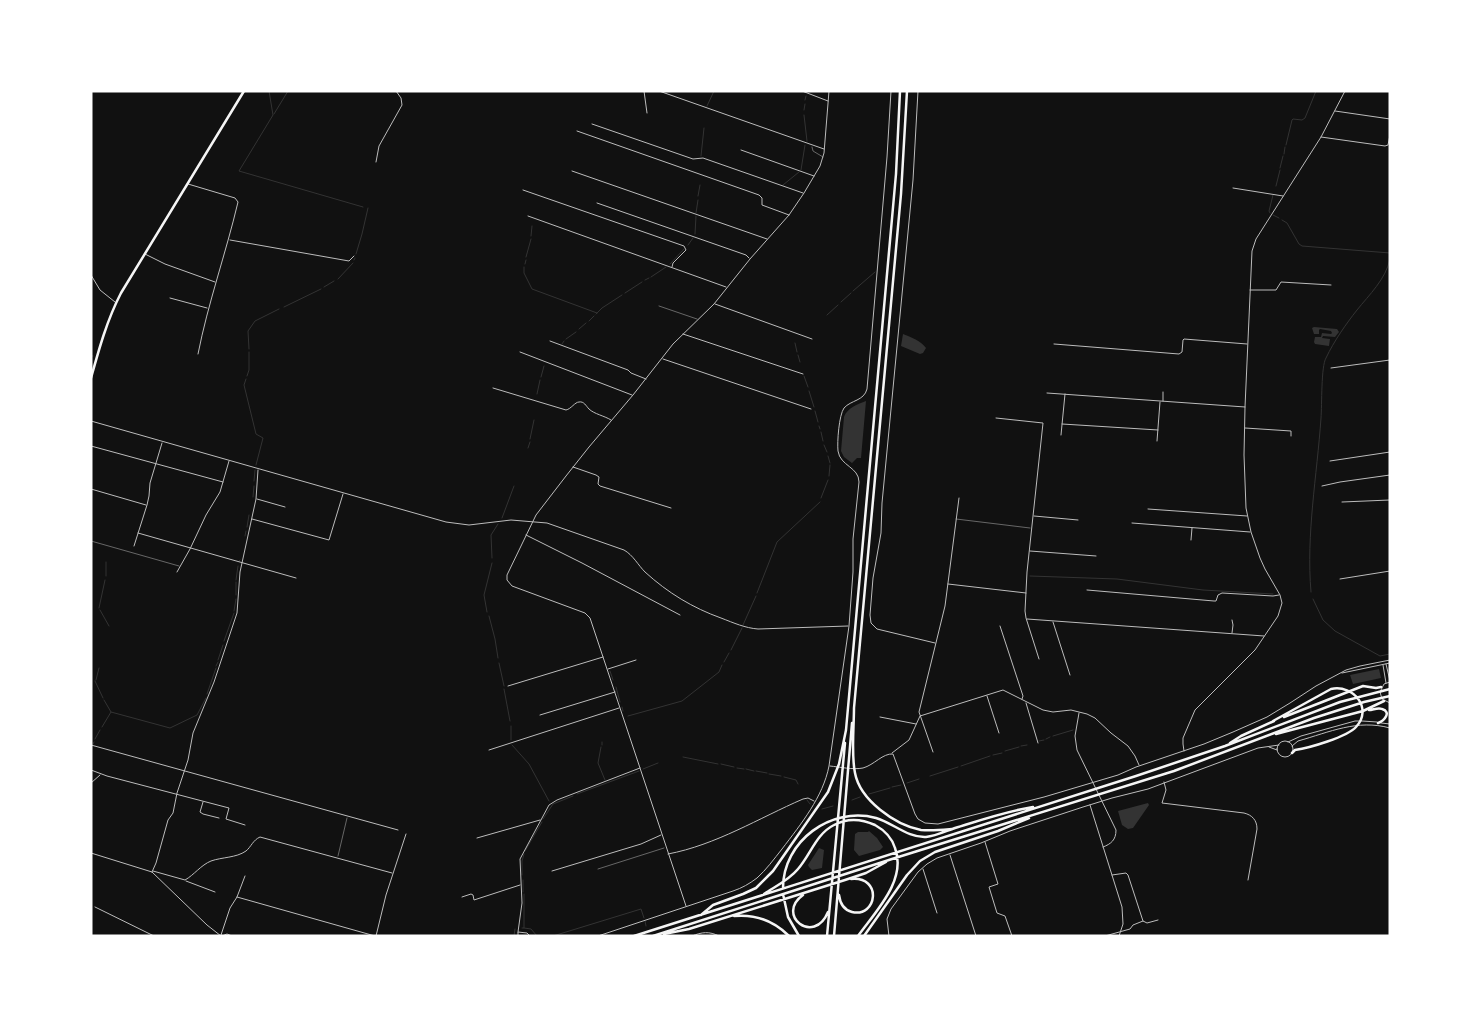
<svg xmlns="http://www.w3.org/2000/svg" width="1481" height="1027" viewBox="0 0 1481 1027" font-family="'Noto Sans',sans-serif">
<rect width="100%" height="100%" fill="#111"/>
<path fill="#333" d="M1314,327L1337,329L1339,332L1335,337L1323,336L1322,338L1330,339L1329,346L1315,344L1314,342L1315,337H1321L1322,333L1331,334L1332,333L1331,331L1320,329L1319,330V334H1314L1312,328Z
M903,334C911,337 921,341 926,348L923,353L920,354L901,346Z
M866,401L861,458H857L852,463L844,457L841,451L844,417C847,408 858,404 866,401Z
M1379,669L1381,678L1353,684L1350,675Z
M1148,803L1149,805L1133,828L1128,829L1122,825L1118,811Z
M869,831L877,838L883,847L880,850L859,856L854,850L855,834L858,832H868Z
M819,848L824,850L822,868L812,870L809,867L808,865Z"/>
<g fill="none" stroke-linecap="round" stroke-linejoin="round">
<path stroke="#333" stroke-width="1" d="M269,91L273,115L239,171L363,207
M807,92V91
M805,100L806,96
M707,106L714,91
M804,110L805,104
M274,114L288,91
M804,115L807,141
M1286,145L1292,120L1293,119L1302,120L1305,118L1316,91
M1284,154L1285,147
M701,156L704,128
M1280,168L1283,156
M801,170L805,145
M783,185L799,172
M1276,186L1280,170
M698,196L700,185
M696,213L698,200
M1270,213L1269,211L1273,195
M1273,215L1279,218
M1282,220L1287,223L1299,244L1302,246L1390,253
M695,234L696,216
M531,236L532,226
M688,245L693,238
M356,254L362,234L368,208
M526,257L531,239
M354,260L355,258
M525,264L526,260
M670,264L684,249
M524,267V273L532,289L597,313
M651,277L666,267
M338,279L353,263
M645,280L649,278
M324,287L334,281
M853,291L875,272
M625,293L642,282
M841,302L851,293
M284,307L321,289
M596,314L602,308L622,295
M827,315L838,305
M589,321L594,316
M579,329L586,323
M566,339L576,332
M795,343L797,352
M562,344L564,341
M249,349L248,331L255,321L279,309
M798,355L800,362
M91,356H93
M247,376L249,370V352
M804,376L808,387
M541,377L544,366
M246,379L244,385L256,434L263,438L256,465
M809,391L814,407
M537,394L540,380
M815,411L818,422
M819,426L820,429
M821,432L823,441
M530,439L534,420
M824,445L827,452
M528,448L530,442
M828,456L830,463
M829,476L830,465
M254,481L255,470
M253,497L254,486
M821,498L828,480
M502,518L514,486
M247,527L249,515
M245,536L246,531
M492,558L491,535L498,524
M239,561L240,560
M106,576V562
M1030,576L1117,579L1203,590L1273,594
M236,580L238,566
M1311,592C1306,534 1317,476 1321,418C1322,405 1321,366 1326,358C1334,341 1346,324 1357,310C1369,295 1386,279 1390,259
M757,593L777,542L820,502
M236,595V582
M1313,599L1323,620L1335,631L1380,656L1390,654
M99,608L105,580
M100,610L109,626
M234,611L236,599
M487,612L484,595L492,563
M489,616L495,639L498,658
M743,625L756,596
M224,641L234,613
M731,650L742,628
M218,660L223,645
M724,662L729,653
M499,663L504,686
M216,666L218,662
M610,671L613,680
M96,680L99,668
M95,681L103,698
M616,687L620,702
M504,689L510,721
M207,694L216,668
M104,700L111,712
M622,707L623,711
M628,716L682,701L719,672L722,665
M102,727L111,712L170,728L197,715L206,698
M1053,736L1073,730
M95,739L100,730
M1046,739L1050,737
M511,740V726
M1039,741L1044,740
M93,744L94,742
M512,745L529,764L549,801
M602,745V742
M1021,746L1027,745
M601,747L598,763L605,780
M91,748L92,747
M1005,751L1019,747
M993,755L1002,753
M683,757L718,764
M721,764L734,767
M961,766L990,756
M737,768L744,769
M643,769L658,763
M746,769L754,771
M756,771L767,773
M769,774L781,776
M930,776L958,767
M784,777L796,780L798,784
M907,783L919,779
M892,787L901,785
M577,794L639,771
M869,794L890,788
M807,800L810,804
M852,800L860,797
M822,809L833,806
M543,819L553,804L573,796
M525,851L542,822
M522,875V861L524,854
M523,880V892
M645,921L646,926
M522,928H524V894
M524,928L531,929L537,936
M514,936L515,929
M553,936L641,909L644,918"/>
<path stroke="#bcbcbc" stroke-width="0.5" d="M812,147L813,151L823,157
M659,306L697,319
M956,519L1030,528
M91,541L179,566
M338,856L347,818
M598,869L664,848"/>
<path stroke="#bcbcbc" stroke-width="1" d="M644,91L647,113
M659,91L824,149
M802,91L828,101
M918,91L913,180L882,503L881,533L873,578L870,615L871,623L877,629L935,643
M1335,111L1390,119
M592,124L693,159L703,158L803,193
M577,131L759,195L762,198V205L789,215
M1321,137L1385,146L1388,145L1390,135
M741,150L814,176
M376,162L379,146L402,105L401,98L396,91
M572,171L767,239
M188,184L235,198L238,202C226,253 208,303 198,354
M1233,188L1283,196
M523,190L684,246L686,250L673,263L672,267
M597,203L746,255L749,258
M528,216L726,287
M230,240L349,261L354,256
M145,254L165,264L215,282
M91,275L100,290L115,302
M1250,290H1276L1281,282L1331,285
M170,298L207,308
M715,304L812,339
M683,334L803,374
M550,341L628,370L631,373L646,379
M1054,344L1179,354L1182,352L1183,340L1184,339L1247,344
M520,352L632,395
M663,359L811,409
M1331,368L1390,360
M493,388L566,410C571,409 575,402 579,402C584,401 586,406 589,409C594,414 605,416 611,420
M1047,393L1245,407
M1163,401V392
M996,418L1043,423L1027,572L1025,611L1026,618L1039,659
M91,421L446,522L469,525L511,520L547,523L624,550C633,555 638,565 645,572C668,593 693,608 721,618C734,623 745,628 758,629L848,626
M1062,424L1158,430
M1245,428L1291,431V436
M1061,435L1065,394
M1157,441L1160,402
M91,446L223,482
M1330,461L1390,452
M573,467L596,475L599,477L598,484L600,486L671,508
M1322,486L1340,482L1390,475
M91,489L146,505
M257,499L285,507
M1342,502L1390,500
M1148,509L1247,516
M1034,516L1078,520
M252,519L329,540L343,494
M1132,523L1250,532
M138,533L296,578
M526,535L582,563L680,615
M1191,540L1192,528
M134,546L147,505L149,496L150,483L162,443
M1030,551L1096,556
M177,572L190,549L206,515L220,492L229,461
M1340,579L1390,571
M948,584L1026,593
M1087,590L1214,601H1216L1218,595L1222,593L1273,596L1279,595
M1027,619L1264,636
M1053,622L1070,675
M1000,626L1023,696L1022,699
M1232,633L1233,625L1232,620
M608,669L636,660
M508,686L603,657
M987,696L999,733
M1026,703L1038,743
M1079,713L1075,736L1077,750L1116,830C1116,840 1111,844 1103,847
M540,715L615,692
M880,717L916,724
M91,745L398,830
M489,750L619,708
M933,752L919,712L945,606L959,498
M892,753L909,740L920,716L1003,690L1043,710L1053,712L1071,710L1087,714L1095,718L1111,733L1128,746L1135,756L1139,765
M91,770L107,776L229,808L226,819L245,825
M1164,782L1166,790L1162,803L1244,813C1252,815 1257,820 1257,829L1248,880
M91,783L100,775
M203,802L200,812L203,814L219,818
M1090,805L1122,907L1123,924L1119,936
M477,838L540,820
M985,842L998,884L989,887L997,913L1005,916L1012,936
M91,853L152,872L207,925L221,936
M668,854C716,845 759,818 803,799L808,798L814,801
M950,855L976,936
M923,869L937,913
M153,871L185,880C194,875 201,865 211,861C222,857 236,858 246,851C251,847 253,840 260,837L392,873
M552,871L641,844L661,835
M152,872L156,863L168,820L173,813L177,793L188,760L193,733L214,682L237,613L240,572L256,499L258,470
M1112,875L1126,873L1128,875L1143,921
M186,881L215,892
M237,897L375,936
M462,897L471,894L473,895L474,900L520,885
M686,906L590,618L585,613L512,586L507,580V575L536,515L566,476L589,447L633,395L673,344L714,304L750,259L789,215L804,193L820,166L824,153L829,91
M95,907L154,936
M518,932L522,903L520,859L549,805L557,800L640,768
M221,935L230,908L237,897L245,876
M222,936L227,934L232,936
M376,936L386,895L406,834
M1105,936L1130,929L1133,925L1143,921L1147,923L1158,920"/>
<path stroke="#bcbcbc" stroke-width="1" d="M1386,664L1390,681
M1383,665L1386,683
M1342,673L1390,663
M1390,682L1384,684L1380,692L1382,699L1390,703
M1381,723L1390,724
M1277 749a8 8 0 1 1 16 0a8 8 0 1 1-16 0Z
M1288,742L1301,736L1355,721H1362L1377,722
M1292,746L1298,741C1330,732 1357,719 1390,728V725
M1269,747L1277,750
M1184,751L1183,744V738L1195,710L1255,650L1278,616L1282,603L1280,595L1265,569L1260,558L1251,532L1246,508L1244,455L1245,407L1252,251L1256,239L1321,137L1345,91
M830,766C840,767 853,770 863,768C874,765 883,753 893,754L915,814L918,819L925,823L938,824L1044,797L1118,775L1136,767L1204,744L1233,732L1267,717L1290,703L1316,686L1346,670L1360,666L1390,660
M518,936V932L527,933L530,936
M598,936L733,891C742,888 749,884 757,878C766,870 774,859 782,849C801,824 823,797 829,766L849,626L853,572V539L859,482C859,467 840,466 838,451C837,442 839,415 844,408C851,400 864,401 867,389L887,157L891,91
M692,936C702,932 709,931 719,936
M889,936L887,919L891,909L918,872L927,864L937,858L981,843L1010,831L1083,807L1112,798L1148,789L1258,748L1279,745"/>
<path stroke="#f5f5f5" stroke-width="2.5" d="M91,378C99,349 107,320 121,293L244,91"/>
<path stroke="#f5f5f5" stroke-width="2.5" d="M907,91L901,194L854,708C854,727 851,754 855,773C860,800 895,825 921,830C932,831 941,830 952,829
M1369,710C1373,710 1378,707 1382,709C1392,712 1384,721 1378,723
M1284,717L1363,686L1376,688L1381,687
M1273,721L1331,689C1354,684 1373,709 1356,727C1347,737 1309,748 1295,750L1292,753
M1276,734L1363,711L1384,701
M1230,743L1241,736L1274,721
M783,888C783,841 831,806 876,818C893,823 908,838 926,837C936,836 946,831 955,828C981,820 1007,811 1033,807
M764,894C776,886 789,880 798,869C811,854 816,834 834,825C847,818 862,819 875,825C884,830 892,838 895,848C907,880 876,911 858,936
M783,894L788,917L799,936
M803,895C775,915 814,946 828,912
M839,895C840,903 844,910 852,912C877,918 883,876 851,879
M701,915L713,905L743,894L756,888L773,871L828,792L839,764L846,730L896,174L900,91
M734,916C755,914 774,921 789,936
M664,934L689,929L845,880L866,873L886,862
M634,936L1136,776L1225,746L1340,702L1390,689
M653,936L892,859L1174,771L1314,718L1364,702L1390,696
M827,936L845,743
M834,936L852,723
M864,936L907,875L920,861L935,852L998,831L1029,818"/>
</g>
<rect width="1481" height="1027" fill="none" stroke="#ffffff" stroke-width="185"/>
</svg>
